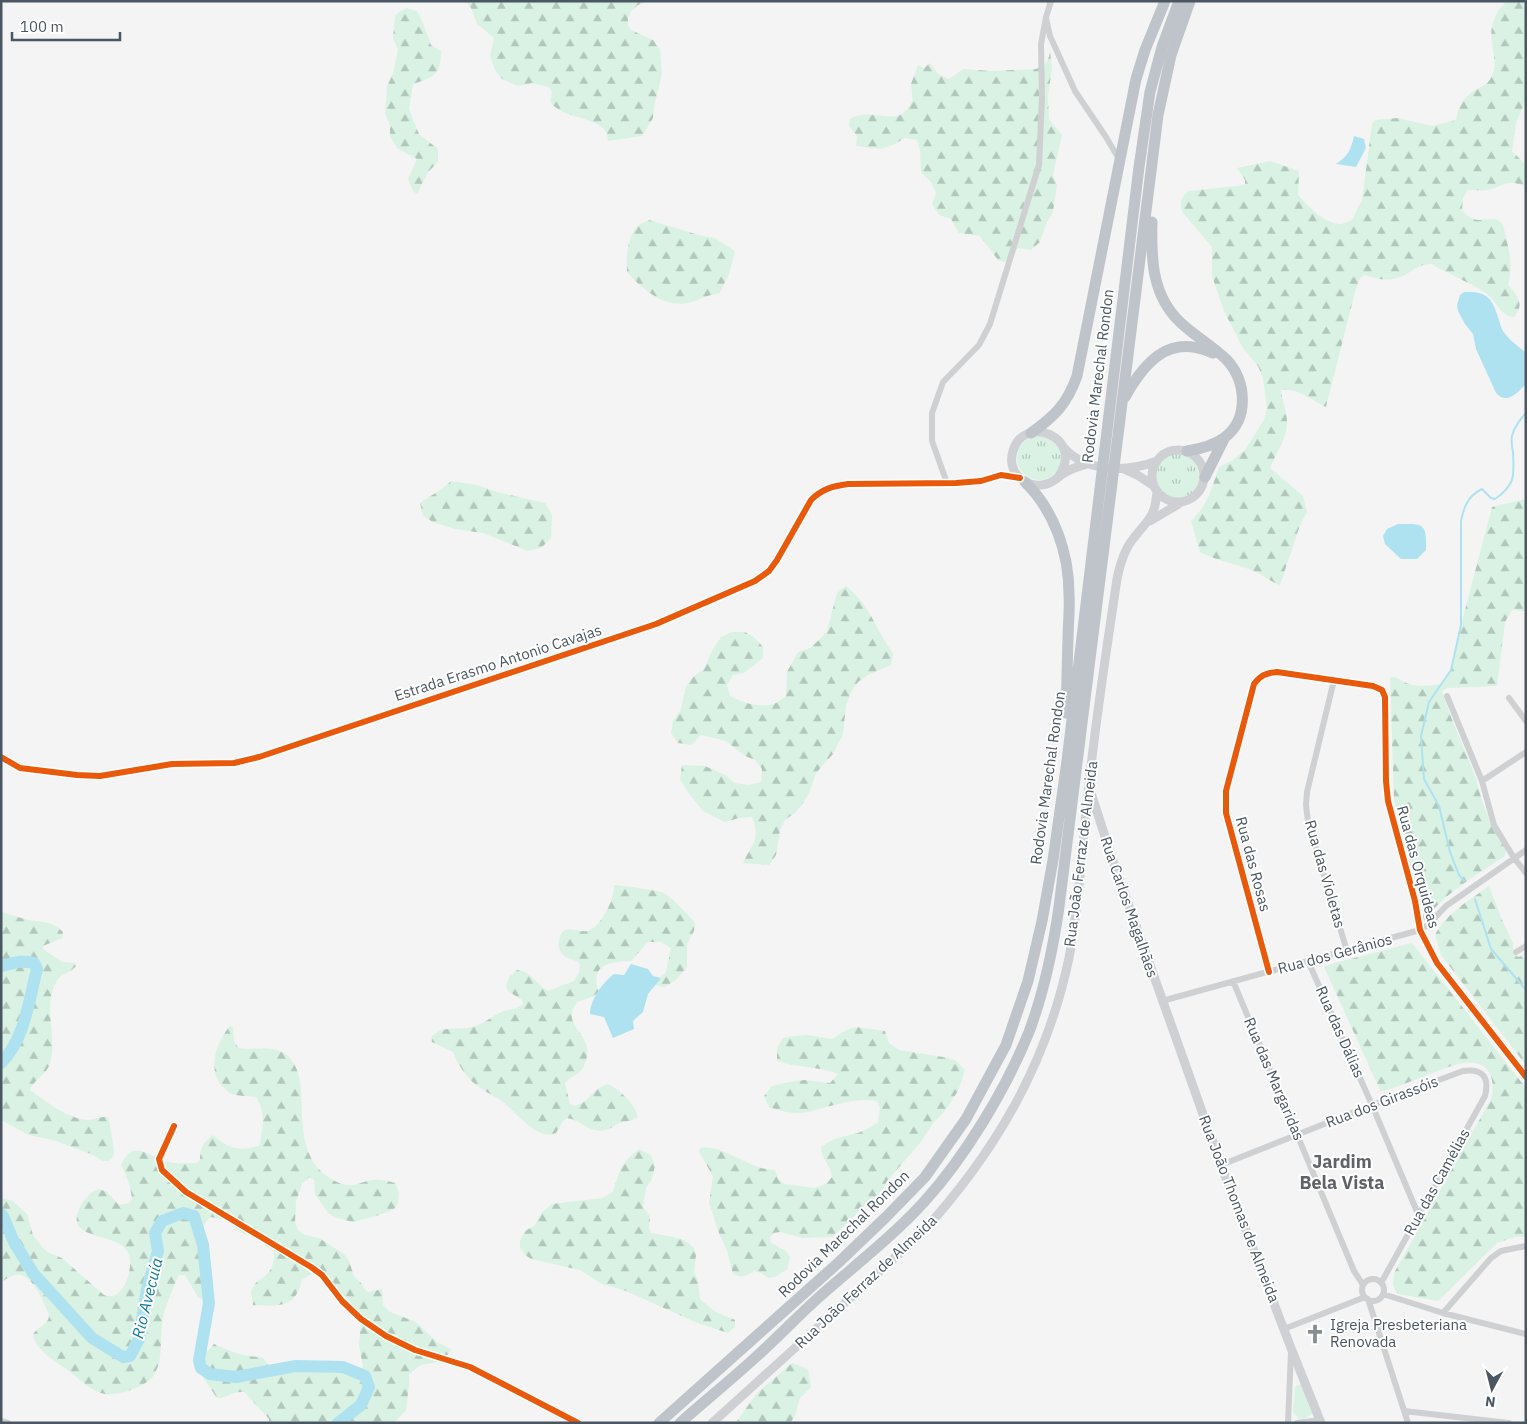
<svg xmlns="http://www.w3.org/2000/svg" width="1527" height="1424" viewBox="0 0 1527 1424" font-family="'IBM Plex Sans',sans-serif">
<defs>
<pattern id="grass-tufts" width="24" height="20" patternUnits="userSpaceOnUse" patternTransform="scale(1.25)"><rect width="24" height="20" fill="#d9f2e3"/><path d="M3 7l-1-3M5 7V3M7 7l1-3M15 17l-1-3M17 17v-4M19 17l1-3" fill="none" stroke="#b2c7bb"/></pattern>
<pattern id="forest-firs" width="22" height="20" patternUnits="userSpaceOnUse" patternTransform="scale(1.25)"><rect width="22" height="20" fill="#d9f2e3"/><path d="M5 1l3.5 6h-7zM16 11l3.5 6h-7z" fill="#b2c7bb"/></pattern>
</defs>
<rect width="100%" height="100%" fill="#f4f4f4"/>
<path fill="url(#grass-tufts)" d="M1017 458a22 22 0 1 1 44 0a22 22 0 1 1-44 0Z
M1156 476a22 22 0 1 1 44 0a22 22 0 1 1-44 0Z"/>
<path fill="url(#forest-firs)" d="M465,1H648L638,5L631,11L628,18V25L631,30L653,40L660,49L662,74L654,107L653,118L642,136L608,141C609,115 561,121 550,101L552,92L549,87L532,83L518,86L502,79L495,70L490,56L494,38L477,24L471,8Z
M1507,1H1526V100L1516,123L1512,151L1526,165V187C1506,178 1506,185 1488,190C1482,191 1474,190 1468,190L1463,198L1462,210C1479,231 1492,210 1503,225C1508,246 1514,264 1508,285C1518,296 1525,304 1514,317C1502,317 1496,301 1487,294C1473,284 1447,273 1431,264C1419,264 1414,270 1405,275C1391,282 1379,280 1365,275L1360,278L1355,292L1326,407C1310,400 1300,388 1281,390C1282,401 1287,411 1287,422C1287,439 1276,452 1270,468L1303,496L1307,512L1300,525L1280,585C1271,582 1266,577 1258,573C1240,564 1219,562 1200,552L1191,521C1209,503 1211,490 1219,467L1233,460L1245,450L1264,420L1267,408L1263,378L1258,366L1243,348L1224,311L1212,276V247L1183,213C1179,204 1180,197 1189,191L1245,185V180L1237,168L1270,161L1299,171L1298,195C1307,205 1326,225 1341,224C1344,224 1349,221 1352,220L1362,200L1372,124L1375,120L1398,118L1432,126L1456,120C1458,108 1463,97 1474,91C1483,85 1489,85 1493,73C1497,62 1493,54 1492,43C1489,27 1495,11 1507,1Z
M406,8L417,11L423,23L431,45L441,51C441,75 434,77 413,84L409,109L419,134L438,149V162L428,172L417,194L413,191L408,179L417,159L397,148L390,136V125L385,114L387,86L393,74L398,50L393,38L395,15Z
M1050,51L1052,68L1048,96L1049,119L1062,135L1053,175L1057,185L1053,212L1047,222L1040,242L1031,250L1018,248L1010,260L1004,262L998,260L980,236L959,233L951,219L939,215L932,204L936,193L931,182L921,172L920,151L917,140L905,138L893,145L880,149L856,146L857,136L849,126L850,119C868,108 887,122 902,114C906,111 910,105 913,101L911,84L918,65L924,68L930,63L938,74L949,79L963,69L991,71L1036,69L1044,66L1049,57Z
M649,220L702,236L715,238L735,251L729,274L719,294C709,294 701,299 692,302C666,310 643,290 627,272C626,258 627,236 638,226C641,223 646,222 649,220Z
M451,481L477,485L497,492L545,503L552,515L551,538L541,548L528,551L483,533L455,529L433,522L423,516L420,503C431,495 442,490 451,481Z
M1526,499V611L1512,610L1505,622L1497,686L1448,688L1442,691L1449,712L1475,776L1482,801L1491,825L1506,848L1505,856C1477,875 1444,893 1424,921L1422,908L1394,800L1390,678L1395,677C1412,688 1423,687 1442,684L1451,670L1461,625L1492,507Z
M846,586C871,606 875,629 893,653L891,665L868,675L858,682L851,692L846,706L843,734L833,754L816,773L809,793L803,803L795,813L785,820L780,830L776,855L769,865L743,863C752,844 761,839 752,817L739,818L725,822L703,811L687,791L680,779L682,765L705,766L725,775L735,783L748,785L761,782L762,769L755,760L745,756L726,741L701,735L691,745L678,743L671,733L673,721L681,709L686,686L694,676L704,669L713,649L721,637L732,632H745L755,638L763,647V658L744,673L733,675L727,685L730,696C742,703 762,709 776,703C779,701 783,698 786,696L787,672L798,652L810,648L819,640L827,631L837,593Z
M614,885C619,885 661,891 664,893C670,896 691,917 695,923L694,931L687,944V967L676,980L665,987L656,985V982L666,972L671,948L661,942H648L631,961C610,962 589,964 599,992L592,997L577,1002C576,1005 572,1009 572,1013C569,1030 598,1039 583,1068C579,1075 570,1076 565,1083L570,1104L574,1106C591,1102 591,1089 608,1084C620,1090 635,1104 638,1117C633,1121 626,1121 619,1123C615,1125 612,1128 608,1129C592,1136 582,1120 567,1118L563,1121L556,1133C538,1142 515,1111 502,1101C493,1095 483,1091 475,1084C465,1076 458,1064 453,1052L432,1042L431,1038C441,1024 457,1031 472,1027C483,1025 493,1015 504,1011C511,1009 518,1009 523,1004L522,1000L508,991L506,987L509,977L517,970C528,969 537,985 548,991L574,981L579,973L580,964C575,958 565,960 561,952C559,949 558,945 559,941C561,922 577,933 587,931C601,928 615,898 614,885Z
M1489,886L1502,920L1513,943V953L1518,957L1522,956L1526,962V1065L1441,955L1435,935C1446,913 1469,901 1489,886Z
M1,910L4,913C12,915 20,918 28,920C42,922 53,921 63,932L62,938L43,946V949L62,962L74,963L76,966C71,973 62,973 58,979C41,1005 58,1035 50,1063C47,1075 34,1079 30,1090C47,1102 67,1119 89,1120C95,1120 101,1116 108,1117C109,1119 115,1152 114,1154C113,1157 111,1159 109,1161H103L91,1154L53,1140L29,1135L1,1120Z
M1412,943L1526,1088V1236L1515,1237L1497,1243L1438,1301L1398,1294L1393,1285L1394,1273L1491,1099C1497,1074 1486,1057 1458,1064C1447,1067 1436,1072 1425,1076C1410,1082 1395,1087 1381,1092L1324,967L1331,964Z
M230,1026L233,1027L234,1042L239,1048C254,1051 269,1044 284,1053C320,1077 280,1150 333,1180C351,1190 355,1183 373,1180C381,1179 388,1181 395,1183L399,1193L398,1204L394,1209L376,1216L353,1222L337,1218L328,1213L315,1194L314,1180L309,1177L302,1184L296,1202L295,1222L298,1230L305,1235L319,1238L344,1254L349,1261L354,1276L361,1283L366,1291L369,1292L382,1289L383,1305L390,1312L416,1322L437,1342L451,1349L450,1352L443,1361L421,1365L409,1374V1385L406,1410L394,1423H269V1419L244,1392C231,1391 227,1398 217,1398L194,1364L195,1357L208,1351L214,1344L238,1354L263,1358L270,1367L280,1373L304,1372L315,1369L353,1375L363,1367L359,1345L361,1320L316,1271L302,1280C300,1287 297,1297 290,1301C282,1307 263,1306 253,1305C253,1301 251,1296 251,1293C253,1275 275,1282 274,1252L254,1236L242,1233L223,1219L210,1217L202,1227L200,1240L212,1275L213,1286L211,1304L198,1297L185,1275H179L176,1281C171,1294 163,1310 162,1324C160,1340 163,1359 155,1373C149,1387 114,1398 101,1393C89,1389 79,1379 69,1371C57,1362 34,1350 33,1334C39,1326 50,1324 49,1314C43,1302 32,1271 15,1275C10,1276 5,1280 1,1282V1198L13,1201L27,1214L33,1235L43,1248L49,1253L62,1258L104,1295C124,1304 136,1264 127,1251C115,1231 63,1242 80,1207C85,1198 89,1193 99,1189L107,1192L119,1205L129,1203L132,1200C131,1187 127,1176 121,1165C133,1137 149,1157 168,1162C177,1164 188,1163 197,1163L200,1160C200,1149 203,1142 213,1135C229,1149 240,1152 260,1145C262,1125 267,1116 256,1097C248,1096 239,1096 232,1094C228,1093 226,1089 223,1087C206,1070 217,1041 230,1026Z
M857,1027L885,1031L889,1043L899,1050L943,1057L955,1060L965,1070L958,1091L944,1112L934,1122L920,1143L887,1181L881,1193L862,1208L839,1231L831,1237L803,1238L780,1232L773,1233L770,1238L771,1243L786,1251L790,1257L787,1269L775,1277L768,1278L761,1273L755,1271C747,1275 742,1279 733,1274L727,1250L720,1236L709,1203L713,1176L699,1152L700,1148C713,1143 742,1161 756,1166C761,1169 769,1169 775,1170L778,1179L785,1184L815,1188L827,1183L832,1177C831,1166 821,1158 821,1147C825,1144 830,1141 835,1139C853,1133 861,1135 878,1122L880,1108L877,1101C855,1097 829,1107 808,1112C795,1115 781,1111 769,1107L764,1096L772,1086L794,1081L805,1080L830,1083L838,1074C819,1066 797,1068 777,1061V1048L783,1038L794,1036L807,1035L832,1039L846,1030Z
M639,1149L651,1155L655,1166L652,1179L646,1188L643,1207C656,1221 645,1222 651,1233L674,1237L686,1241L694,1248L696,1255L694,1272L698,1281L700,1299L714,1311L735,1320V1327L728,1333L695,1322L626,1291L602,1284L580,1270L531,1259L524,1254L520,1247V1241L525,1231L534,1226L542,1212L552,1204L602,1198L613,1192C619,1172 621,1162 639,1149Z
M792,1363L808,1369L811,1387L800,1398L795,1416L790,1423H739L737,1421L757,1393Z"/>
<path fill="#d9f2e3" d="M1300,1384L1303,1386L1312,1409V1414L1306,1418L1299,1419L1293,1412L1295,1387Z"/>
<path fill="#aee2f0" d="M1354,136L1364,139L1366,148L1356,167L1336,164C1347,157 1351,150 1354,136Z
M1464,292C1488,291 1492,298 1499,320C1500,323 1501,328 1503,331C1508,339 1518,346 1526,353V384C1517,393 1507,405 1496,393L1476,349L1473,334L1465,324L1458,311L1457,305L1460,295Z
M1398,524C1423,524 1427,522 1426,550L1417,559H1401L1385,544L1383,536L1387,529Z
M631,964L648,969L653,976L661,978L648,994L643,1012L633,1021L634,1029L613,1038L604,1017L590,1014C590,1000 603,982 614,974L624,975Z"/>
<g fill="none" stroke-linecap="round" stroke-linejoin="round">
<path stroke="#aee2f0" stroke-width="2" d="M1464,881L1459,875L1450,852L1439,806L1424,779L1421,736L1429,702L1451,670L1461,625V521C1464,506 1468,496 1482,489L1491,498L1495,499C1516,484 1514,476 1513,452C1512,447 1511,441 1512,436C1514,427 1520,420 1526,413
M1475,899L1491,949L1526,990"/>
<path stroke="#aee2f0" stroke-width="12" d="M1,966C16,963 19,960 34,963L37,969C29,1000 25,1039 1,1063
M1,1214L3,1216L14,1242L33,1273L92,1338L123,1357L130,1356L139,1339L147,1289L158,1251L155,1233L162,1221L183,1213L194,1216L203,1245L209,1303L199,1360L201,1368L210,1374L236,1377L296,1366L343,1367L365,1376L369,1387L361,1405L338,1423"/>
<path stroke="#ced0d2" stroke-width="6" d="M1046,18L1050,36L1075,91L1106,137L1119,159
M947,483L932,441V413L943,382L979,345L990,324L1039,165L1042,98L1041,44L1046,17L1051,1
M1334,680L1307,792L1306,805L1308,822L1347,951
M1447,696L1482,781L1494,825L1514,858L1526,873
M1509,698L1526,721
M1,757L20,768L77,775L100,776L172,764L234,763L259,757L656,624L755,581L769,571L777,560L811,500C822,489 833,486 848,484L956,483L981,481L1001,475L1019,478
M1482,781L1526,752
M1516,952L1526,946
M1308,961L1372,1105L1418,1214
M1269,972L1226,813V791L1254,684C1261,675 1266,673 1277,672L1373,686L1382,690L1385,697L1386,781L1388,801L1415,901L1420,930L1437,963L1526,1077
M1233,981L1354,1271L1363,1285
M1162,1001L1420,930L1428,925L1446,906L1526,850
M174,1126L159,1159L162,1170L186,1192L311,1267L322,1275L342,1301L361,1319L386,1336L415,1350L470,1367L578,1423
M1221,1165L1372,1105L1463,1071C1482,1068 1490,1077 1485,1096L1381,1283
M1362 1290a11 11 0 1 1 22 0a11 11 0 1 1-22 0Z
M1383,1294L1443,1313L1526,1334
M1368,1299L1408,1423
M1443,1313L1491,1258L1501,1251L1526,1246
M1284,1329L1365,1297
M1404,1411L1509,1423
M1,1421L8,1423
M1288,1423L1291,1352
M1297,1423L1320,1420"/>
<path stroke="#ced0d4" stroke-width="9" d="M1064,448C1087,473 1128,472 1157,461
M1152 476a26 26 0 1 1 52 0a26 26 0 1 1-52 0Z
M1124,469L1139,476L1154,486
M1059,476C1085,437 1024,413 1013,451C1010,460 1012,470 1018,476C1027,486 1042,488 1053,481C1058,478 1061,474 1066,472C1072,468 1080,466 1087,464
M1150,521L1182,502
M1090,790L1112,858L1221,1165L1291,1348L1321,1423
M712,1423L920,1235C994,1154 1046,1067 1069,958C1080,901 1082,843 1089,785C1096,716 1107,647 1117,579C1120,564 1124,550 1133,539C1148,519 1155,519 1157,491"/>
<path stroke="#bec4c9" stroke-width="11" d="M1152,222C1151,260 1152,296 1181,323C1196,337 1213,346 1227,360C1246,381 1250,419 1224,438C1213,446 1200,449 1187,451
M1125,397C1136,377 1154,350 1179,347C1191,345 1202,349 1213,353
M1031,433C1055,416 1067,404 1077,376L1136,79L1145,50L1165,1
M1205,477L1224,439
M1025,482C1054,510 1069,553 1069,594C1070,609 1068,625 1068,640C1067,665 1067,689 1066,713
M659,1423L838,1263L886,1217L925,1177L966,1119L1006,1045L1028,981L1042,921L1053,860L1067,761L1139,167L1150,92L1162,47L1179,1
M680,1423C706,1400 732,1379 757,1356C778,1337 797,1317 818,1298C854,1266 891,1238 924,1202C965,1157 1006,1089 1029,1032C1044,992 1053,949 1059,907L1158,115L1171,55L1190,1"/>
<defs>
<path id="cycleway" d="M1,757L20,768L77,775L100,776L172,764L234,763L259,757L656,624L755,581L769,571L777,560L811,500C822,489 833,486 848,484L956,483L981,481L1001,475L1020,478
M1269,972L1226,813V791L1254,684C1261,675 1266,673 1277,672L1373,686L1382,690L1385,697L1386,781L1388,801L1415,901L1420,930L1437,963L1526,1077
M174,1126L159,1159L162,1170L186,1192L311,1267L322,1275L342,1301L361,1319L386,1336L415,1350L470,1367L578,1423"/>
</defs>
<use href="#cycleway" stroke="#fff" stroke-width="9"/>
<use href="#cycleway" stroke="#e8590c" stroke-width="6"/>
</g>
<defs>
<symbol id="church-bare" viewBox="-9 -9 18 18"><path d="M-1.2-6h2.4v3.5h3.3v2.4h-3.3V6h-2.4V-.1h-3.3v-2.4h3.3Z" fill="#868d94" stroke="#fff" stroke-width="2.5" paint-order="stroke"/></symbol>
</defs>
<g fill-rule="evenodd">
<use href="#church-bare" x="1301" y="1320" width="28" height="28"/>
</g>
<g text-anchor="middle" stroke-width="4" stroke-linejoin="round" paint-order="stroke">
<g font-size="15" fill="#4a5661" stroke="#fff">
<text transform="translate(1098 376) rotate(-83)" y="5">Rodovia Marechal Rondon</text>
<text transform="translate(498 663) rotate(-18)" y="5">Estrada Erasmo Antonio Cavajas</text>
<text transform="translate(1048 778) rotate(-82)" y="5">Rodovia Marechal Rondon</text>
<text transform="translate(1081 854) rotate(-83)" y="5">Rua João Ferraz de Almeida</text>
<text transform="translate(1253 864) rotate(75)" y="5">Rua das Rosas</text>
<text transform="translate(1418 867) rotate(75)" y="5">Rua das Orquideas</text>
<text transform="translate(1325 874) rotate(74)" y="5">Rua das Violetas</text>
<text transform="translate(1129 907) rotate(71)" y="5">Rua Carlos Magalhães</text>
<text transform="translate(1335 954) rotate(-15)" y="5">Rua dos Gerânios</text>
<text transform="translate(1340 1032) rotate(66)" y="5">Rua das Dálias</text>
<text transform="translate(1274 1079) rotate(67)" y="5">Rua das Margaridas</text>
<text transform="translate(1382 1102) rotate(-21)" y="5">Rua dos Girassóis</text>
<text transform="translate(1437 1182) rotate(-61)" y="5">Rua das Camélias</text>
<text transform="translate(1239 1209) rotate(69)" y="5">Rua João Thomas de Almeida</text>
<text transform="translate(844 1234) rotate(-44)" y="5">Rodovia Marechal Rondon</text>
<text transform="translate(866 1282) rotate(-43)" y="5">Rua João Ferraz de Almeida</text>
</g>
<g font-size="15" fill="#4a5661" stroke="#fff" text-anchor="start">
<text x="1330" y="1330">Igreja Presbeteriana<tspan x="1330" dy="17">Renovada</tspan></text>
</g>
<g font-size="16" font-style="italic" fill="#0c7c9b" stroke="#fff">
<text transform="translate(147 1298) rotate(-76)" y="6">Rio Avecuía</text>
</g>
<g font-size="18" font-weight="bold" fill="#5f6368" stroke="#fff">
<text x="1342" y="1168">Jardim<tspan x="1342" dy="21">Bela Vista</tspan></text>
</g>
</g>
<rect width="1527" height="1424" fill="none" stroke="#4a5661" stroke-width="5"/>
<g transform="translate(1492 1389) rotate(187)" stroke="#ffffff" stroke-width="4" paint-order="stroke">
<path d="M0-4L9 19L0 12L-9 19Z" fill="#4a5661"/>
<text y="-8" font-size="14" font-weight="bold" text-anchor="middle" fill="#4a5661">N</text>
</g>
<path d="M12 32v8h108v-8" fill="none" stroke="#4a5661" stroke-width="2.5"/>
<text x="20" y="32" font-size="15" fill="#4a5661" stroke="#ffffff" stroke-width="4" paint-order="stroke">100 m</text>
</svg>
